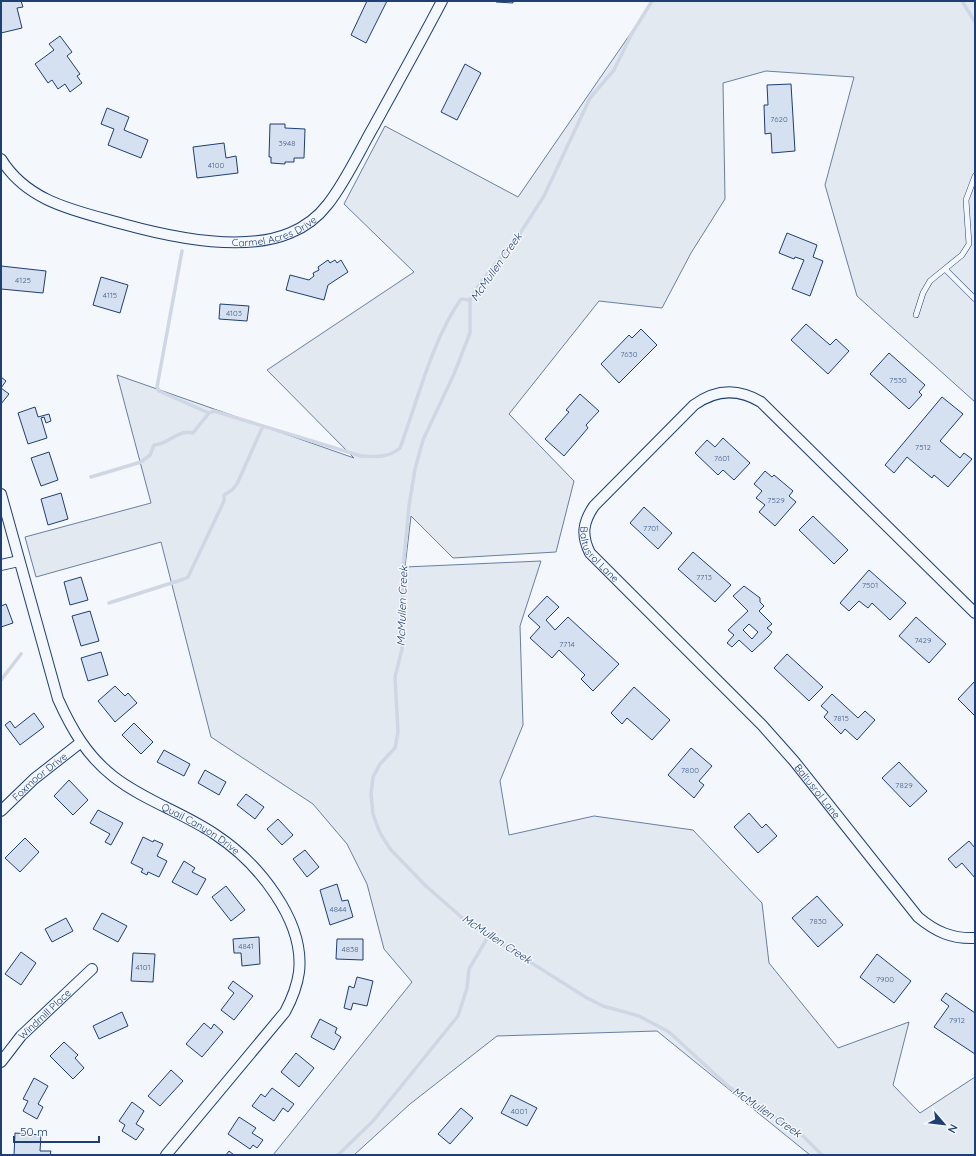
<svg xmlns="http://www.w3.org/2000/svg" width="976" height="1156" viewBox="0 0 976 1156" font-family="Quicksand,sans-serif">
<rect width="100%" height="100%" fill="#f4f7fb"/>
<path fill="#e3e9f0" stroke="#687fa3" d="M653,1H975V402L857,296L825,185L854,77L766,71L723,83L725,199L691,253L662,308L599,301L509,414L574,481L556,552L453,558L411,516L405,567L541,561L520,626L523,725L500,781L509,835L594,816L693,830L762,903L769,963L838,1048L909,1022L893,1085L920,1113L975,1077V1155H810L657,1031L497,1036L410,1104L354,1155H273L412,982L384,949L367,884L347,844L313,804L211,737L161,542L36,577L25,537L151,503L117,375L354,458L267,370L414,272L344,204L385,126L518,197Z"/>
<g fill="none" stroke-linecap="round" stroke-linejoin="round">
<path stroke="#cfd7e4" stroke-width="3.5" d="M652,1L631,35L614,70L590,98L544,196L521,232L481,282L470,300V333L454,374L423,440L415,469L409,506L403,569L402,649L395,677L398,732L395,748L380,764L373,777L371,794L373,814L380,833L391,850L426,886L467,922L587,998L603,1006L639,1016L669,1032L729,1087L801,1134L822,1155
M962,1L975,22
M182,251L157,387L159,391L209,413
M91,477L141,462L150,455L154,445C168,445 177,429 193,433L209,413L214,411L361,456C376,457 388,458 400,448C417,402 433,338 461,299L470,300
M109,603L184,579L188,577L224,501V495L232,490L237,484L263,426
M1,680L21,654
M338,1155L373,1121L458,1016L467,988L469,969L489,935"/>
</g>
<path fill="#d5e0f0" stroke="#1d3f73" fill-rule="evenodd" d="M1,1H21L23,7L17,8L22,28L1,33Z
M367,1H387L366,43L351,35Z
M496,1H513V3L496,2Z
M60,36L72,52L67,56L80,74L77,76L82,83L70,92L65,84L58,89L52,80L48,83L35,64L54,50L49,44Z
M465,64L481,73L457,120L441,112Z
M791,84L795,151L772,153L771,133L765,134L764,105H768L767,85Z
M107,108L129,117L124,130L148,140L141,158L108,145L114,129L101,124Z
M270,124H285V128L305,129L304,158H294V162H285V164L271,163V157H269Z
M224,143L226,158L236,156L238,173L197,178L193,147Z
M787,233L817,245L813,257L823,261L810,296L792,289L804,260L795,257L794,259L779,253Z
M328,260L330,263L335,260L337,263L341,260L348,272L328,285L324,300L286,290L290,275L309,280L314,276L313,273L319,270L318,267Z
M1,266L46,271L43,293L1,289Z
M101,277L128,285L120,313L93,305Z
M220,304L249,306L247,321L219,319Z
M806,324L830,345L836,339L849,351L828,374L791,340Z
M641,329L657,345L619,383L601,364L629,335L632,338Z
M889,353L925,385L919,392L922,395L909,409L870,374Z
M1,377L6,381L1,388L9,394L1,404Z
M580,394L599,411L586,425L588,428L564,456L545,439L569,412L566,410Z
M942,397L963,414L940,441L960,458L964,453L972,459L948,487L934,475L932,478L907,457L894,473L885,465Z
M35,407L38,417L49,414L51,421L46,423L44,417L41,418L47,438L28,444L18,413Z
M723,438L750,463L734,480L723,470L718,475L695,453L707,440L715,447Z
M49,452L58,480L41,486L31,458Z
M765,471L772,477L774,475L793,491L789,496L796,502L775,526L759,512L765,505L756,498L762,491L754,484Z
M61,493L68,519L48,525L41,499Z
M644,507L672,533L658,549L630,523Z
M813,516L848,550L834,564L799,530Z
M693,552L731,585L715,602L678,569Z
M869,570L906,603L890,620L872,603L868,608L859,601L849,611L840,603Z
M81,577L88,600L70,605L64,582Z
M744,586L760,598V602L764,606L759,611L772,624L767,628L772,632L769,636L752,652L739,640L732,647L727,643L734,635L728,630L748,611L733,596ZM749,624L758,632L752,639L743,630Z
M547,596L559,607L546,620L555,630L568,617L619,664L593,691L581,679L585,675L559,650L552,658L530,638L540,627L528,616Z
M6,604L13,623L1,627V606Z
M90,611L99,641L81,646L72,616Z
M916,617L946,644L929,663L899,636Z
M101,652L108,675L88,681L81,658Z
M787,654L823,687L809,701L774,668Z
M975,681V716L958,699Z
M115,686L125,696L128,693L137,703L115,722L98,701Z
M634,687L670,720L652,740L627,718L622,724L611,713Z
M832,694L858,718L865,711L875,720L857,740L845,729L841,734L824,717L828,712L821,706Z
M34,713L44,727L20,745L5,725L10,721L15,728Z
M134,723L153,742L141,754L122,735Z
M691,748L712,766L699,781L704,785L694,798L668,775Z
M164,750L190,764L184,776L157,762Z
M899,762L927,791L910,807L882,778Z
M205,770L226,782L219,795L198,783Z
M69,780L88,800L73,815L54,796Z
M246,794L264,807L255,819L237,805Z
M98,810L123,823L111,845L105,842L110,834L90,823Z
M749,813L762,828L766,824L777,836L758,853L734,827Z
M278,819L293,835L282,845L267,829Z
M143,837L153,842L154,840L163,844L157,856L167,861L159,877L148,872L147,875L141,872L143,869L131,863Z
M25,838L39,852L20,872L5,858Z
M969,841L975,848V878L962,863L956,868L948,859Z
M305,850L319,867L307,877L293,859Z
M184,861L195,868L192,872L206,879L197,895L172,882Z
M337,884L342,901L348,900L353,917L330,925L320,890Z
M226,886L245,910L231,921L212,897Z
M817,896L843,925L818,947L792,918Z
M102,913L127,926L118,942L93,929Z
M66,918L73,931L52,942L45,929Z
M259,937L260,964L242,966L241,953H234L233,939Z
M337,939H363V960L336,959Z
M21,952L36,963L21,985L5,974Z
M133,953L155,954L153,982L131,981Z
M877,954L911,981L894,1003L860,977Z
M357,977L373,981L367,1006L353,1003L351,1010L344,1008L349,986L354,988Z
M233,981L253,996L234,1020L221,1010L234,993L228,988Z
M946,993L975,1013V1054L934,1027L949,1006L941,1000Z
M122,1012L128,1026L99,1039L93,1026Z
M320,1019L337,1028L335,1033L341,1037L334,1050L311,1037Z
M204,1023L211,1029L214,1024L223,1032L202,1057L186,1044Z
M64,1042L78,1055L75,1058L84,1068L73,1079L50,1056Z
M296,1053L314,1068L299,1087L281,1072Z
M171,1070L183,1081L160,1106L148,1096Z
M34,1078L48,1086L38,1104L43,1107L37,1119L23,1111L28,1101L23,1099Z
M272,1088L294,1104L288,1112L283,1108L274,1121L252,1106L261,1094L265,1097Z
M511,1095L537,1108L527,1126L501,1113Z
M132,1102L144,1111L136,1124L144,1129L136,1140L122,1131L125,1125L119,1121Z
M461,1108L473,1118L450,1144L438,1134Z
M239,1117L256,1128L252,1133L263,1140L257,1148L253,1145L250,1149L228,1134Z
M15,1133L41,1135L40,1151H51L50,1155H14Z
M229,1151L234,1155H226Z"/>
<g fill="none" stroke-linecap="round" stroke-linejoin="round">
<defs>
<path id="service" d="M945,269L975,299
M916,315L923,293L930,281L962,255L969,244L966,200L975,176"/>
<g id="minor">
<path id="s1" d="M1,159C28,203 77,211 123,224C170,237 243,253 290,233C305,227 318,217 328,204C346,181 359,152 374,126C397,84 420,43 442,1"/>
<path id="s2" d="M1,494L58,699C72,730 87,756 114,777C145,801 184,813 216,835C257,862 305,920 299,972C297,987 292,999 285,1012L166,1155"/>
<path d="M1,565L19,561"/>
<path id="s3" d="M975,613L761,402C738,388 716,389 694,405L594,506C583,522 581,535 590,553L762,725L794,761L918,917C936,932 952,939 975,938"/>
<path id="s4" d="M1,811L34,779L80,743"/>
<path id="s5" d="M1,1062L21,1036L92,969"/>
</g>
</defs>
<use href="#service" stroke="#1d3f73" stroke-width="6"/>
<use href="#minor" stroke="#1d3f73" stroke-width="12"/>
<use href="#service" stroke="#f4f7fb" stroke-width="5"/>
<use href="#minor" stroke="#f4f7fb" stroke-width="10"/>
</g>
<g text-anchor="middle" stroke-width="3" stroke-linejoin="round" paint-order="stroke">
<g font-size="8" fill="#4b6792">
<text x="779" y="122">7620</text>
<text x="287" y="146">3948</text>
<text x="216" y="168">4100</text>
<text x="23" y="283">4125</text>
<text x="110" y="298">4115</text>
<text x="234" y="316">4103</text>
<text x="629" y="357">7630</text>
<text x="898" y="383">7530</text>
<text x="923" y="450">7512</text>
<text x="722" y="461">7601</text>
<text x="776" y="503">7529</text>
<text x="651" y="531">7701</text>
<text x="704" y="580">7713</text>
<text x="870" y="588">7501</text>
<text x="923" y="643">7429</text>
<text x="567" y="647">7714</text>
<text x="841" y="721">7815</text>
<text x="690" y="773">7800</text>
<text x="904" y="788">7829</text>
<text x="338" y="912">4844</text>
<text x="818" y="924">7830</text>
<text x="246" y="949">4841</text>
<text x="350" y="952">4838</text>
<text x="143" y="970">4101</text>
<text x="885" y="982">7900</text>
<text x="957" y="1023">7912</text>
<text x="519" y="1114">4001</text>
</g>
<g font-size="10" fill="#1d3f73" stroke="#f4f7fb">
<text dy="4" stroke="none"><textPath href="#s1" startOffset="297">Carmel Acres Drive</textPath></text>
<text dy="4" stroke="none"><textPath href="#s3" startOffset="570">Baltusrol Lane</textPath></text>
<text dy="4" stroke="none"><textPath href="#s4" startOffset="52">Foxmoor Drive</textPath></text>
<text dy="4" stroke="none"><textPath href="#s3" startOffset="894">Baltusrol Lane</textPath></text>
<text dy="4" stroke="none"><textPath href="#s2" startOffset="411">Quail Canyon Drive</textPath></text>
<text dy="4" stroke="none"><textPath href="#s5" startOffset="65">Windmill Place</textPath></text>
</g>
<g font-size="11" font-style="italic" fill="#1d3f73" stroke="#f4f7fb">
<text transform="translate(496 267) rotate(-55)" y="4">McMullen Creek</text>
<text transform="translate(402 606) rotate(-88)" y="4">McMullen Creek</text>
<text transform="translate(497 939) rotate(33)" y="4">McMullen Creek</text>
<text transform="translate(767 1112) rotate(34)" y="4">McMullen Creek</text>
</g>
</g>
<rect width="976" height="1156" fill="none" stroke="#1d3f73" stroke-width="4"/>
<g transform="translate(944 1124) rotate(118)" stroke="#f4f7fb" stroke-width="3" paint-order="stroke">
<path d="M0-3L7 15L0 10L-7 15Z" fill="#1d3f73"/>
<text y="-6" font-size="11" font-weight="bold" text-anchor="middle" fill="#1d3f73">N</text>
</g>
<path d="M14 1136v6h85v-6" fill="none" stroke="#1d3f73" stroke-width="2"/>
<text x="20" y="1136" font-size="12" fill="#1d3f73" stroke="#f4f7fb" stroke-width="3" paint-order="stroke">50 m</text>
</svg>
